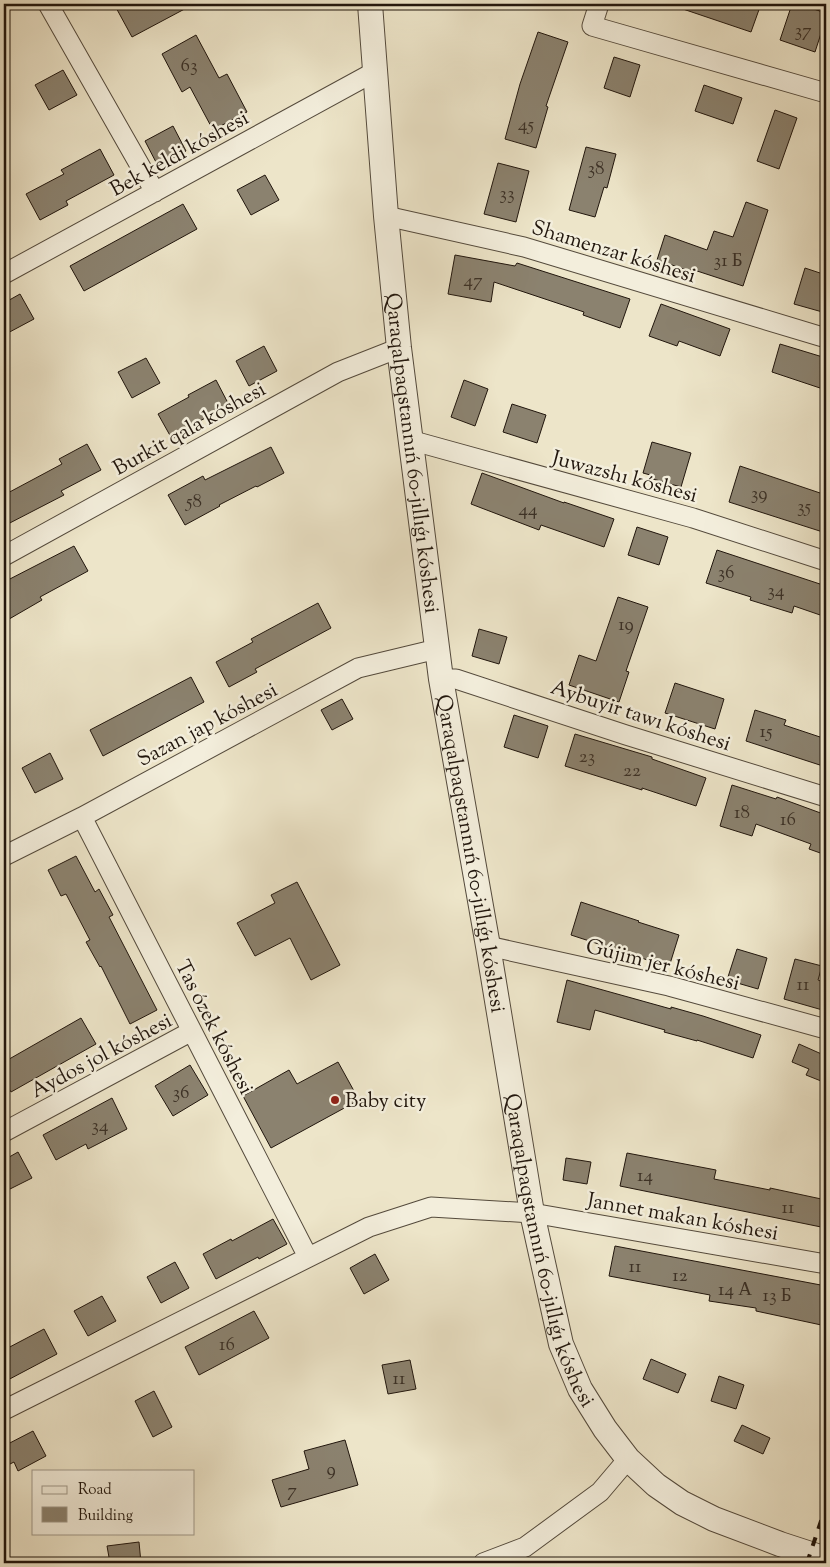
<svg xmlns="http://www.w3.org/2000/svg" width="830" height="1567" viewBox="0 0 830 1567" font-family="'Sorts Mill Goudy',serif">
<rect width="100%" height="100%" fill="#ede5c9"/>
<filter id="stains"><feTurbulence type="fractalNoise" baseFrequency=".004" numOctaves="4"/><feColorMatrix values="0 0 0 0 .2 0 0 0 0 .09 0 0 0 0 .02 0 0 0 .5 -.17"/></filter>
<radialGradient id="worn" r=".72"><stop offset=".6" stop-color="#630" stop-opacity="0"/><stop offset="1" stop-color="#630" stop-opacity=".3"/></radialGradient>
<path fill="#8b826f" stroke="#21160d" d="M114,4H194L132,37Z
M675,4H761L751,32L674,6Z
M792,4H798L826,13V18L815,52L780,40Z
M538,32L568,42L546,106L548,107L536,148L505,139L520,84Z
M196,35L219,78L227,74L247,112L213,130L190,87L182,92L162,54Z
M614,57L640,65L630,97L604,88Z
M63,70L77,95L49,110L35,85Z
M704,85L742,98L733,124L695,111Z
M775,110L797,118L779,169L757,161Z
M173,126L186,151L158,166L145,141Z
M586,147L616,154L607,188L604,187L595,217L569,210Z
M100,149L114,175L66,201L68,205L40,220L26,194L64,174L61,170Z
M498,163L529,171L516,222L484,214Z
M265,175L279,200L251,215L237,190Z
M746,202L768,210L743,286L691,269L690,271L657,260L665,235L707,250L714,231L733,237Z
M183,204L197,229L84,291L70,266Z
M455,255L515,266L517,263L630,299L620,328L583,315L584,312L494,282L491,302L448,294Z
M805,268L826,275V313L794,304Z
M20,294L34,319L4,335V303Z
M661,304L730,329L720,356L679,341L677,346L649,336Z
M780,344L826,358V390L772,372Z
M264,346L277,371L249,386L236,361Z
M146,358L160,383L132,398L118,372Z
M216,380L229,405L198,422L199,424L172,439L158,414L189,397L188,395Z
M464,380L488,389L475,426L451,417Z
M512,404L546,415L537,443L503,432Z
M652,442L691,453L681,487L653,479L654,476L643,473Z
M87,444L101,470L61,491L64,495L4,526V495L62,464L59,459Z
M271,447L284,473L257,487L256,486L219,505L220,506L185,525L168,495L203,476L205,480Z
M740,466L826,495V533L729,502Z
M482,473L564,503V502L614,519L604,547L541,525L539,530L471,504Z
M637,527L668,537L659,565L628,555Z
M74,546L88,571L40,597L42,600L4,622V582Z
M717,550L826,586V617L794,606L792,613L750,600L751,597L706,583Z
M618,597L648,607L626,671L629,672L619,702L569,685L579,655L596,661Z
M318,603L331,628L255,669L257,672L229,687L216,662L253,642L251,639Z
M479,629L507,637L499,664L472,656Z
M191,677L204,702L103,756L90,730Z
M675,683L724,699L715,729L665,713Z
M342,699L353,719L332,730L321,710Z
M755,710L786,720L784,725L826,739V767L746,741Z
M514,715L548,726L538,758L504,747Z
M575,734L652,757V759L706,778L696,806L642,788V790L565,766Z
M50,753L63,779L35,793L22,768Z
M732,785L776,799L777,797L826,815V855L809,849L811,844L756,824L752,836L720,826Z
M76,856L95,892L99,889L113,915L109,917L157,1010L130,1024L101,966L100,967L86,942L90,940L66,894L61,896L48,870Z
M297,882L340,965L311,980L290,938L255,956L237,923L275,903L271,895Z
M581,902L639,921L638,922L679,935L669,967L571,935Z
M737,949L767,958L758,989L727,980Z
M795,959L822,966L818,980L826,983V1011L784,999Z
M567,980L671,1009V1007L703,1016L761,1035L753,1058L697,1040V1041L664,1032L665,1030L595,1010L590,1030L557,1022Z
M81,1018L96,1044L11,1092L4,1080V1062Z
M799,1044L826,1056V1083L806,1075L809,1069L792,1062Z
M338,1062L359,1100L271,1148L243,1096L289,1070L297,1084Z
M190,1065L208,1095L173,1116L155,1086Z
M112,1098L127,1129L88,1149L86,1144L56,1160L43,1135Z
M18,1152L32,1178L4,1192V1160Z
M627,1153L716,1170L714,1179L770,1190V1188L826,1200V1228L620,1186Z
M566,1158L591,1162L587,1184L563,1180Z
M273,1219L287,1244L259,1259L258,1257L216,1279L203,1254L231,1239L232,1241Z
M615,1246L826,1286V1326L756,1311V1308L709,1301L710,1295L609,1276Z
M375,1254L389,1280L364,1294L350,1268Z
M175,1262L189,1288L161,1303L147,1277Z
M102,1296L116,1321L88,1336L74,1311Z
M254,1311L269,1338L199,1375L185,1347Z
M44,1329L57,1354L4,1382V1350Z
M651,1359L686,1374L678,1393L643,1379Z
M410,1360L416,1389L388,1394L382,1365Z
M719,1376L744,1385L736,1409L711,1401Z
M154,1391L172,1427L153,1437L135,1401Z
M742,1425L770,1438L763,1454L734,1441Z
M33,1431L46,1456L18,1471L14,1462L4,1467V1446Z
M345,1440L358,1485L281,1507L272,1480L309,1469L304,1451Z
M139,1542L141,1563H110L107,1546Z"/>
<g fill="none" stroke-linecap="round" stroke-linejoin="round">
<defs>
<path id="minor" d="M48,4L155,192
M599,4L592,26L826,93
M386,216L524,247L826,338
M4,274L376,71
M410,440L693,518L826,561
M4,556L338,372L399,348
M441,679H456L626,735L826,797
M82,817L308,1257
M4,856L82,817L358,668L437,649
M488,946L669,986L826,1029
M4,1132L192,1031
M4,1410L369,1227L431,1207L532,1213L826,1264
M483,1563L525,1547L600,1492L628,1459"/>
<g id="tertiary">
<path id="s1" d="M370,4L386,216L399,348L441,679L488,946L532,1213L561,1344L580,1389L605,1429L628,1459L656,1485L682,1503L714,1519L780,1544L826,1559"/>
</g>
</defs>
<use href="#minor" stroke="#544a3c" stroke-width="21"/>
<use href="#tertiary" stroke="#544a3c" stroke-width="26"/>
<use href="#minor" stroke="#f3eedc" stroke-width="19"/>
<use href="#tertiary" stroke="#f3eedc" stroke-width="24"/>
<path stroke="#21160d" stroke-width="4" stroke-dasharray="9 9" stroke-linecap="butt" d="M807,1563L826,1506"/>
</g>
<circle fill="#8f2418" stroke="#f3eedc" stroke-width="2" cx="335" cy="1100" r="5"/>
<g text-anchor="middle" stroke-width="5" stroke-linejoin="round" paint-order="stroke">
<g font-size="19" fill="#3c3126">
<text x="803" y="36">37</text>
<text x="189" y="71">63</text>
<text x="526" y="130">45</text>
<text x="596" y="174">38</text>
<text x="507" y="199">33</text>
<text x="728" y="266">31 Б</text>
<text x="473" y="286">47</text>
<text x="759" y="499">39</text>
<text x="194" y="507">58</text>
<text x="804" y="512">35</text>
<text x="528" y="515">44</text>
<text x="726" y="578">36</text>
<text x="776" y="596">34</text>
<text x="626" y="630">19</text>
<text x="766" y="737">15</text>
<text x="587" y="762">23</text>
<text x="632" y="776">22</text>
<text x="742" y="818">18</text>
<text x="788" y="825">16</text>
<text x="803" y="990">11</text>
<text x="181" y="1098">36</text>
<text x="100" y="1131">34</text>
<text x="645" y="1181">14</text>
<text x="788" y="1213">11</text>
<text x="635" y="1272">11</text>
<text x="680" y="1281">12</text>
<text x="735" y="1295">14 А</text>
<text x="777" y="1301">13 Б</text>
<text x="227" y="1350">16</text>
<text x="399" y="1384">11</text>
<text x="331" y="1475">9</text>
<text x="292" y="1496">7</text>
</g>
<g font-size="21" fill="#21160d" stroke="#f3eedc">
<text transform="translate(179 153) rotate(-29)" y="7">Bek keldi kóshesi</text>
<text transform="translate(614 251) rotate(17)" y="7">Shamenzar kóshesi</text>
<text transform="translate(189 428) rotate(-29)" y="7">Burkit qala kóshesi</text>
<text dy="7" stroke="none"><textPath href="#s1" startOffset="451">Qaraqalpaqstannıń 60-jıllıǵı kóshesi</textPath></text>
<text transform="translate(625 476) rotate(15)" y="7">Juwazshı kóshesi</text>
<text transform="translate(641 715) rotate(18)" y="7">Aybuyir tawı kóshesi</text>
<text transform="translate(207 724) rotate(-28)" y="7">Sazan jap kóshesi</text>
<text dy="7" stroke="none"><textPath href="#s1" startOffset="856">Qaraqalpaqstannıń 60-jıllıǵı kóshesi</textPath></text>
<text transform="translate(663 964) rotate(14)" y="7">Gújim jer kóshesi</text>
<text transform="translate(215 1027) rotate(63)" y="7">Tas ózek kóshesi</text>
<text transform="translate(101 1055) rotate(-28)" y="7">Aydos jol kóshesi</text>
<text transform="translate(683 1216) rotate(10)" y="7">Jannet makan kóshesi</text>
<text dy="7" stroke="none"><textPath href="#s1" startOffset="1261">Qaraqalpaqstannıń 60-jıllıǵı kóshesi</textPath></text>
</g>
<g font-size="21" fill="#21160d" stroke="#f3eedc" text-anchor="start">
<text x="345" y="1107">Baby city</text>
</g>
</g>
<rect width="830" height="1567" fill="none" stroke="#ede5c9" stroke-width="20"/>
<rect x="5" y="5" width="820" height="1557" fill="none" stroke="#21160d" stroke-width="2.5"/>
<rect x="10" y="10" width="810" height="1547" fill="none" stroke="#21160d"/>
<rect x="32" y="1470" width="162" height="65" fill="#f3eedc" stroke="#9f9889"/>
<rect x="42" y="1486" width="25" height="8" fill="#f3eedc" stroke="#9f9889"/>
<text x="78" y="1494" font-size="15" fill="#21160d">Road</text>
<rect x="42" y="1507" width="25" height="15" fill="#8b826f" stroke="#9f9889"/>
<text x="78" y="1520" font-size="15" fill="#21160d">Building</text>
<rect width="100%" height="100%" filter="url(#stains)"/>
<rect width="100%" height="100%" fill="url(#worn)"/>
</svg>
